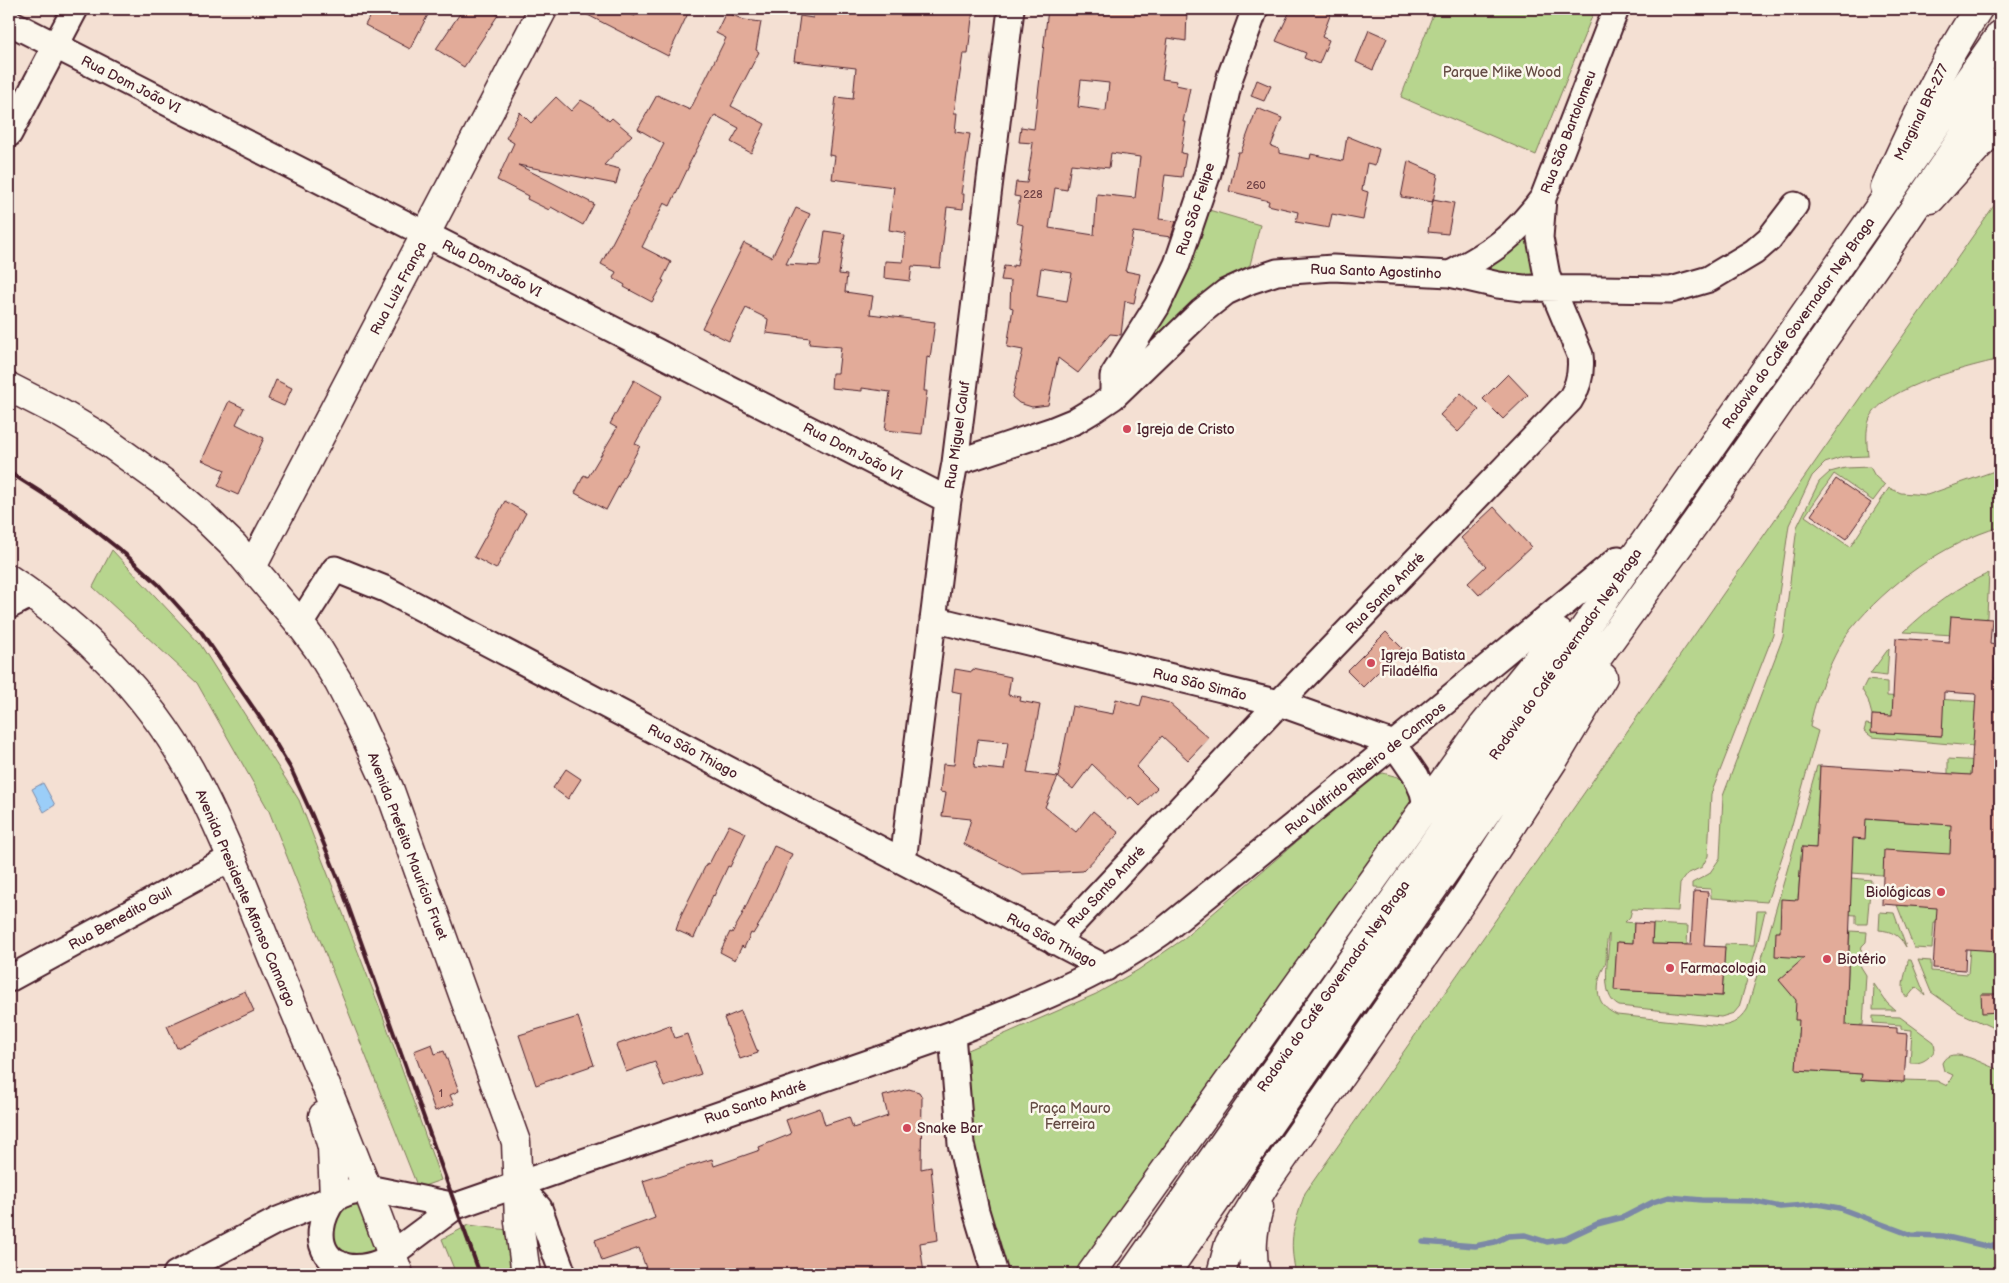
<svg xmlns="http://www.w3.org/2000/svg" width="2009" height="1283" viewBox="0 0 2009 1283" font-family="'Balsamiq Sans',sans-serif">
<rect width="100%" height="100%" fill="#f4e0d3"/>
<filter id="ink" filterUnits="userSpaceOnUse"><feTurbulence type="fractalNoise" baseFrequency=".02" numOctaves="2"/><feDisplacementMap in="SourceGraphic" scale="10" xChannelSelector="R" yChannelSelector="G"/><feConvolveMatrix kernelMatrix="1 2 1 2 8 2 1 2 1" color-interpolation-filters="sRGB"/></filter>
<g filter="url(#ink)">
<path fill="#b7d58e" stroke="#807a5c" d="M1435,9H1595L1536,155L1401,97Z
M2000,197V359C1967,367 1886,386 1870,418C1865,430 1867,444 1868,456L1843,457L1825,463L1812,476L1789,525L1773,635L1711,794L1708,856L1702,867L1687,874L1680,883L1678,911L1632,909L1630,917L1625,922L1634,923L1633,943L1617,942L1615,990L1722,996L1725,944L1754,945L1757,911H1765L1757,946L1739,1007L1734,1013L1721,1017L1619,1006C1598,996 1610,954 1609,934C1605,945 1607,951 1606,961C1605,967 1601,971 1600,976C1595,995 1600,1007 1617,1015L1722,1026C1734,1024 1740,1020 1747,1010L1817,766H1820L1817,816L1986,827L1985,857L1883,875L1851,873L1852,850L1802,847L1798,898L1849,901L1851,878L1871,880L1867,924H1856V915L1842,914L1828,1034L1798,1033L1796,1070L1862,1074V1080L1904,1082V1080L1937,1081L1947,1086L1953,1075L1944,1071L1942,1063C1951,1043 1985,1066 2000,1070V1274H1296C1288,1237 1294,1227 1305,1193Z
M1209,210L1260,225L1250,265L1227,278L1120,381L1194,252Z
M1531,230L1542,281L1483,275Z
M1870,467L1875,476L1885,485L1873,501L1834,474L1805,516L1850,547L1889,488L1901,493L1927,495L2000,469V527C1944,543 1888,584 1851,629C1835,648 1813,702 1810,727L1818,731L1788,839L1767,902L1711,898V889L1692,888V883L1709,874L1720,858L1723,796L1783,637L1797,527L1819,482L1830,472L1845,468Z
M112,550L200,644L299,800L383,1016L441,1180L418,1188L269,811L197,683L93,587Z
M1989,573L1986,637L1904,632C1929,608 1957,587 1989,573Z
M1889,648L1887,676L1870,674Z
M1867,680L1887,682V696L2000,703V712L1975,711L1973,746L1872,737L1864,731L1866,724L1872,725V732L1941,736L1893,717L1872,715L1868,700L1862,690Z
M1948,759L2000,762V777L1948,774Z
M1383,773L1398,777L1410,787L1412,801L1078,1274H1006L975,1167L966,1051L1096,994L1138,970L1182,940L1372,777Z
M1897,905L1963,909L1962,923L1934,922L1932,949L1914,948Z
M1973,910L1985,950L2000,951V1031L1959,1012L1931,992L1918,960L1931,961V971L1968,974Z
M1880,912L1894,913L1906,947C1899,935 1892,931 1879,930Z
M1653,924L1688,926L1687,945L1652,944Z
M1850,931L1867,932L1866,942L1862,946L1859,960L1861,967L1866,975L1863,1025H1860V1032H1845Z
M1908,960H1911L1925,995L1916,987L1907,998C1898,987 1907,973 1908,960Z
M1874,984L1887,1003L1895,1010H1873Z
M1873,1016L1900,1017L1934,1042L1935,1050C1928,1060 1921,1064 1910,1063L1912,1030L1901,1029V1025L1873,1023Z
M364,1197L383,1249L352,1261L333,1244V1212Z
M469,1225L508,1230L515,1274H456L442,1239Z"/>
<path fill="#9bcef8" stroke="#7b88a6" d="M43,783L55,805L44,812L32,789Z"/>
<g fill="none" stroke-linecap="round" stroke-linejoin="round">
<path stroke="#7b88a6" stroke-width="5.5" d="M1423,1242L1475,1246L1495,1242L1508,1236L1525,1235L1547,1242L1565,1239L1597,1224L1624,1217L1653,1202L1669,1197L1702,1200L1752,1201L1780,1207L1818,1204L1839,1208L1911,1235L1943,1236L1990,1247L2000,1244"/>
</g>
<path fill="#e2ab99" stroke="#4a1f2b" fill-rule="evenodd" d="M374,9H431L410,49L365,25Z
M463,9H488L498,15L464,67L436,49Z
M576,9H617L635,16L638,9H690L668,56Z
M814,9H973L968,54H963L954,113H957L955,132L970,134L961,194H964L963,209L947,207L940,268L912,266L910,281L884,278L885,261L903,262L906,233L889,230L894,187L832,179L835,156L829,155L836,97L853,99L856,68L794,61L800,16L813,18Z
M1048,9L1187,10L1186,41L1168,38L1162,79L1177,81L1176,85L1190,88L1183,122H1186L1181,153L1186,154L1182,177L1165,175L1159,219L1176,221L1171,237L1133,232L1125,271L1140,274L1134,303L1125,301L1121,335L1110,334L1078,373L1058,358L1048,405L1032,407L1019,403L1012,397L1023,350L1007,347L1013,308L1010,307L1011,281L1001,280L1004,266L1013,267V265L1017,266L1023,225L1016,223L1020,197L1014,196L1016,182L1027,183L1033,143L1019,142L1021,127L1034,129ZM1081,80L1109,83L1106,111L1078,107ZM1111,153L1140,157L1135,198L1097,194L1094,235L1049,228L1055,188L1067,190L1071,164L1109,168ZM1041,268L1072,273L1067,301L1037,296Z
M1291,9H1320L1331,13L1322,37L1329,40L1319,64L1304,58L1306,53L1276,41Z
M726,12L744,20L761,22L756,50L759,52L731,106L765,124L751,153L731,142L739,128L715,115L688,166H689L670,206L664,203L642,247L671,262L662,280L664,281L652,302L624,287L625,285L613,278L616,272L601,264L664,144L638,129L657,95L690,110L726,38L716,33Z
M1369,30L1387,38L1373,70L1356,62Z
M1257,80L1271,86L1264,101L1251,96Z
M556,97L571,111L581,100L593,107L609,121L612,118L632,135L604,165L620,169L616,184L518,165L594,204L583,225L551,207L549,210L527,199L528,196L497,180L514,143L506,138L520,112L531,123Z
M1257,108L1282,118L1271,146L1279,149V153L1310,159L1311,154L1343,161L1347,136L1379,149L1375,165L1367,163L1362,190L1368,192L1363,220L1332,214L1329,228L1296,222L1298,212L1268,205L1269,201L1229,191L1238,152H1241Z
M1408,161L1438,174L1433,202L1401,197Z
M1433,199L1454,203L1448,234L1428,232Z
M796,208L810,214L786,264L820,266L825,231L845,234L839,274L847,275L845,292L873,296L870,314L935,322L930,358L927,357L924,391H927L922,434L885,430L890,392L862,388V391L831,388L832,373H838L841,347L809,344L810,338L766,333L768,319L746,308L729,341L702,328L744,243L772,257Z
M1508,374L1528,395L1503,419L1483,399Z
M276,380L292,388L284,406L268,399Z
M634,380L662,396L635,444L640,446L606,510L575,493L584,475L588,477L617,428L610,424Z
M1461,393L1479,410L1458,432L1440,415Z
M229,401L244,408L236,424L264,438L238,495L218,486L225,470L202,460Z
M1836,479L1871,503L1846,539L1811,515Z
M505,501L526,513L496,569L474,557Z
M1494,507L1531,547L1479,595L1468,583L1486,566L1461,538Z
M1951,616L1992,619L1990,644L1996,645L1994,678L2000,679V951L1966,949L1965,970L1933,968L1937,908L1882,904L1884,850L1950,854L1951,825L1866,819L1865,839L1853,838L1846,1025L1897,1028V1033L1907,1034L1904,1082L1861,1080L1862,1074L1796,1070L1799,1020H1795L1796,1000L1779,980L1804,958L1775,956L1776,932H1780L1781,899L1798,900L1802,847L1816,848L1820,766L1971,775L1976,694L1944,692L1942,736L1871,732L1872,715L1892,716L1896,638L1949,642Z
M1386,632L1402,648L1363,687L1347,671Z
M955,669L972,672L973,669L1011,677L1008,695L1021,697L1020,701L1040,705L1027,773L1058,777L1045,807L1076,832L1093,811L1119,833L1083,871L1023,874L964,844L971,819L942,816L946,793L940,792L943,764L954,765L961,693L952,691ZM978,739L1008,742L1004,770L974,767Z
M1143,696L1169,703L1209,738L1188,760L1162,736L1136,767L1157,788L1140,806L1131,797L1128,799L1092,764L1073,789L1058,777L1072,706L1113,714L1116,699L1140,706Z
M566,769L581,779L568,799L553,788Z
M729,825L746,833L730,867L728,866L714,896L713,895L694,938L676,930L681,915L707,863L709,864Z
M774,846L792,854L761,921L753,934L751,933L744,948L742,946L735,960L720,952L730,932L732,933L740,919Z
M1694,891L1708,892L1704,946L1725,947L1722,996L1614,990L1617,942L1633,943L1634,923L1653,924L1652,944L1691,945Z
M245,991L254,1011L177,1048L167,1026Z
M1981,994H2000V1012L1982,1013Z
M741,1011L758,1053L740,1059L724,1018Z
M578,1017L594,1065L536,1085L519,1035Z
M670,1025L675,1038L687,1034L701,1074L664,1087L655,1062L626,1072L616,1045Z
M432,1044L435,1054L444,1051L459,1091L450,1095L454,1104L435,1111L414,1051Z
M909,1089L919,1092L922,1097L921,1169L931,1167L938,1240L920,1243L924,1274H737L735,1269L720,1274H648L639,1248L602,1261L595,1240L655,1218L643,1181L712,1159L714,1166L760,1150L759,1147L791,1134L786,1120L820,1108L825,1125L849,1117L853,1128L888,1116L883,1096Z"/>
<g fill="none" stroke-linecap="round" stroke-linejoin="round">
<defs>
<path id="minor" d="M9,22L948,500
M9,134L75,9
M1450,274C1494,251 1513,238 1543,198L1616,9
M1113,397V376L1157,306L1177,264L1208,173L1230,77L1255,9
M955,463L1053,430L1075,421L1095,409L1113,397L1202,311L1226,292L1250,281L1277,272L1333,268L1450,274L1498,285L1523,288L1671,290L1709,279L1754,252L1769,239L1795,205
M9,606L32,594
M933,619L1279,703L1394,744L1416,776L1423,792L1426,806
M300,624L335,569L385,589L1106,968
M903,861L948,500L955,463L1011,9
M1055,942L1279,703L1570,400C1579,386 1582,372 1580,355L1547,276L1540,238L1543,198
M9,979L231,858
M952,1034L961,1144L976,1211L995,1274
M517,1184L539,1208L563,1274
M334,1199C304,1240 329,1283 381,1262L456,1206L952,1034C1025,1006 1097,978 1161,933L1394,744L1618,559
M176,1274L278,1220L349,1192L368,1188L456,1206"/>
<path id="major" d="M1885,187C1913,125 1941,65 1978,9
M1931,199L2000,122
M9,387L62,414L99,436L167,485L203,516L234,546L300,624L319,650L339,683L356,716L389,788L516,1142L519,1222L526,1274
M252,567L543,9
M9,579C82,627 147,693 190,770C225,834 250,904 278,971C321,1072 362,1172 399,1274
M323,1116L332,1147L334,1199
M339,1265L352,1274"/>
<path id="highway" d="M1091,1274L1483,726L1559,633
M1132,1274L2000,35
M1165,1274L1503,788L1696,522L1884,253L2000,82
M1221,1274L1229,1244L1266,1183L1465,897L1553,761L1603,677
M1256,1274C1250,1251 1253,1230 1259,1207"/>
</defs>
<use href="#minor" stroke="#4a1f2b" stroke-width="29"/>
<use href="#major" stroke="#4a1f2b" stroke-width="31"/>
<use href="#highway" stroke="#4a1f2b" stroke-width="31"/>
<use href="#minor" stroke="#fbf7ec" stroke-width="25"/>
<use href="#major" stroke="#fbf7ec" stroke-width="28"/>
<use href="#highway" stroke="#fbf7ec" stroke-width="28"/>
<path stroke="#4a1f2b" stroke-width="4" d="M9,472L72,512L125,554L159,585L202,633L263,722L291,769L312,815L341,886L480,1274"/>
</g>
</g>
<g fill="#d1495b" stroke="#fbf7ec" stroke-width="2">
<circle cx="1127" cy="429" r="5"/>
<circle cx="1371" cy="663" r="5"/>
<circle cx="1941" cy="892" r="5"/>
<circle cx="1827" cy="959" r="5"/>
<circle cx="1670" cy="968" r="5"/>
<circle cx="907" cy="1128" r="5"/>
</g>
<g text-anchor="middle" stroke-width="5" stroke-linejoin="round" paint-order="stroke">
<g font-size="11" fill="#704246">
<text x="1256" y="189">260</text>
<text x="1033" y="198">228</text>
<text x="441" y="1097">1</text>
</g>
<g font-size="14" fill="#654c44" stroke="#fbf7ec">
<text x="1502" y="77">Parque Mike Wood</text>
<text x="1070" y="1113">Praça Mauro<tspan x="1070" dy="16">Ferreira</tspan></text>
</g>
<g font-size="14" fill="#4a1f2b" stroke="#fbf7ec">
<text transform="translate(131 84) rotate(27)" y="5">Rua Dom João VI</text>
<text transform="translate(1921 112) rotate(-64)" y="5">Marginal BR-277</text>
<text transform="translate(1568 132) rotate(-69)" y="5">Rua São Bartolomeu</text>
<text transform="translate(1195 209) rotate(-72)" y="5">Rua São Felipe</text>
<text transform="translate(492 268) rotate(27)" y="5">Rua Dom João VI</text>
<text transform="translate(1376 271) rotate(2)" y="5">Rua Santo Agostinho</text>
<text transform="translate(398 288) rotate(-62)" y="5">Rua Luiz França</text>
<text transform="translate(1798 323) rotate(-55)" y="5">Rodovia do Café Governador Ney Braga</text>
<text transform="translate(957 435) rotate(-82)" y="5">Rua Miguel Caluf</text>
<text transform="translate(853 451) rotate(27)" y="5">Rua Dom João VI</text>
<text transform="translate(1385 593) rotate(-46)" y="5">Rua Santo André</text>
<text transform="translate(1565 654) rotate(-55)" y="5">Rodovia do Café Governador Ney Braga</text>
<text transform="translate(1200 684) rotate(14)" y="5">Rua São Simão</text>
<text transform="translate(693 751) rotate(28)" y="5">Rua São Thiago</text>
<text transform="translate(1365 768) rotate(-39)" y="5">Rua Valfrido Ribeiro de Campos</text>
<text transform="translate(408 846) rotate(69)" y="5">Avenida Prefeito Maurício Fruet</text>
<text transform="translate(1106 887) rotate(-47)" y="5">Rua Santo André</text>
<text transform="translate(246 898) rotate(67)" y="5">Avenida Presidente Affonso Camargo</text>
<text transform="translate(120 918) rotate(-29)" y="5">Rua Benedito Guil</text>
<text transform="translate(1052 940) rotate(28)" y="5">Rua São Thiago</text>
<text transform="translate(1333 986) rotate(-55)" y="5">Rodovia do Café Governador Ney Braga</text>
<text transform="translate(755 1102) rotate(-19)" y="5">Rua Santo André</text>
</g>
<g font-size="14" fill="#4a1f2b" stroke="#fbf7ec" text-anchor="start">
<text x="1137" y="434">Igreja de Cristo</text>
<text x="1381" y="660">Igreja Batista<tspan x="1381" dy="16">Filadélfia</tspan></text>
<text x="1931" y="897" text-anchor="end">Biológicas</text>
<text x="1837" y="964">Biotério</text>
<text x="1680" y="973">Farmacologia</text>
<text x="917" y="1133">Snake Bar</text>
</g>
</g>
<rect width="2009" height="1283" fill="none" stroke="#fbf7ec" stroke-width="30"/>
<rect x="15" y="15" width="1979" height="1253" fill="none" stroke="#4a1f2b" stroke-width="2" filter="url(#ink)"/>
</svg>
